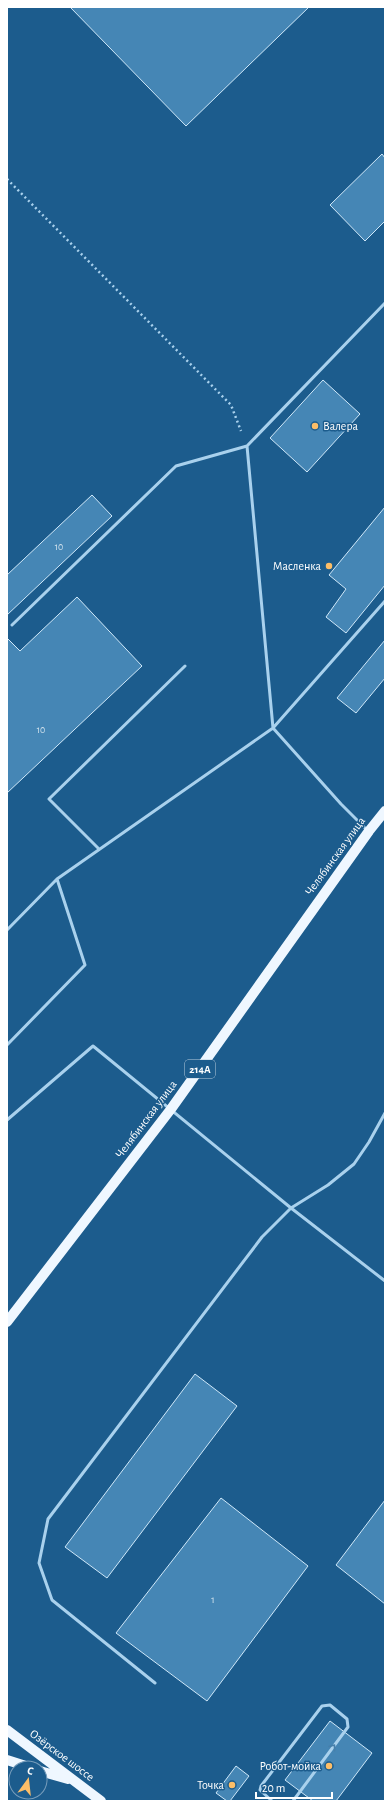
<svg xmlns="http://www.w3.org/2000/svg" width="392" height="1808" viewBox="0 0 392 1808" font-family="'Alegreya Sans',sans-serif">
<rect width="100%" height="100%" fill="#1c5c8d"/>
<path fill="#4586b5" stroke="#cfe8f9" d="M70,7H309L186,126Z
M382,154L385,158V221L365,241L330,205Z
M323,380L360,414L307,472L270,438Z
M92,495L112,516L7,615V575Z
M385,507V585L346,633L326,617L346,589L329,575Z
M77,597L142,666L7,793V638L20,651Z
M385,640V678L356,713L337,698Z
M195,1374L237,1406L107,1578L65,1547Z
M221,1498L308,1566L207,1701L116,1633Z
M385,1500V1604L336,1565Z
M330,1721L372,1753L336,1801H313L285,1780Z
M236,1766L249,1776L230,1801H227L216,1793Z"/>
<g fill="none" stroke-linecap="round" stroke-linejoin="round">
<path stroke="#a9d1ed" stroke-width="2.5" stroke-dasharray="2 3" stroke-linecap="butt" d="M7,179L231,405L241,431"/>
<path stroke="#a9d1ed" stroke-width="3" d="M385,303L247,446L273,728L385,601
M12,625L176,466L247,446
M99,849L49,799L185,666
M7,930L57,879L273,728L341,804L367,830
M7,1045L85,965L57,879
M7,1120L93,1046L291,1208L385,1281
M155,1683L52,1600L39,1563L48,1519L262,1237L291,1208L328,1185L354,1164L369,1142L385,1113
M272,1801L260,1790L261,1786L322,1706L330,1705L347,1719L348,1727L293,1801"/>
<path stroke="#eff7ff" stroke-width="10" d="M7,1322L171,1109L369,831L385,811
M7,1730L101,1801
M7,1760L32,1768
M40,1771L68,1779"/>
</g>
<defs><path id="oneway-chevron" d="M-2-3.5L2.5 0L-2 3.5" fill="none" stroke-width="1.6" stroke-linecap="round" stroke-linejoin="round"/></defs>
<use stroke="#467faa" href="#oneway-chevron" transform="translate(333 1747) rotate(-53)"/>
<g fill="#fdbe67" stroke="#1c5c8d" stroke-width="1.5">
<circle cx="315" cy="426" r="4"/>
<circle cx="329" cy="566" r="4"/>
<circle cx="329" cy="1766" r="4"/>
<circle cx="232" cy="1785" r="4"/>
</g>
<g text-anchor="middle" stroke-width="3" stroke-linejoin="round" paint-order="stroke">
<g font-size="10" fill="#d0e1ec">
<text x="59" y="550">10</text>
<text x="41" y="733">10</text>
<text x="213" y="1603">1</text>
</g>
<rect fill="#1c5c8d" stroke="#bbcedd" stroke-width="1" x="185" y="1060" width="30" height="18" rx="3"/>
<g font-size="11" font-weight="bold" fill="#fff">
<text x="200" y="1073">214А</text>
</g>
<g font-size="12" fill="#fff" stroke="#1c5c8d" text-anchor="end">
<text x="323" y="430" text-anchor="start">Валера</text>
<text x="321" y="570">Масленка</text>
<text x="321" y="1770">Робот-мойка</text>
<text x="224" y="1789">Точка</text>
</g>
<g font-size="12" fill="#fff" stroke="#1c5c8d">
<text transform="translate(335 856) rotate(-54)" y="4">Челябинская улица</text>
<text transform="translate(146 1119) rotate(-53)" y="4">Челябинская улица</text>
<text transform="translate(62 1755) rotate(37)" y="4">Озёрское шоссе</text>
</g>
</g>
<rect width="392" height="1808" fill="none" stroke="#ffffff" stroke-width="16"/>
<g transform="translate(28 1780) rotate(15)"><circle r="19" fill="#1c5c8d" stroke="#779dbb"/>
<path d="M0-3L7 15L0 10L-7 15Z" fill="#fdbe67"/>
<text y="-6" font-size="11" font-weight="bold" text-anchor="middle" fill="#ffffff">С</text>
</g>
<path d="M256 1792v6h76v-6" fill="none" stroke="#ffffff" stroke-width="2"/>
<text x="262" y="1792" font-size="12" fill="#ffffff" stroke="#1c5c8d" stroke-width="3" paint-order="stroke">20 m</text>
</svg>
